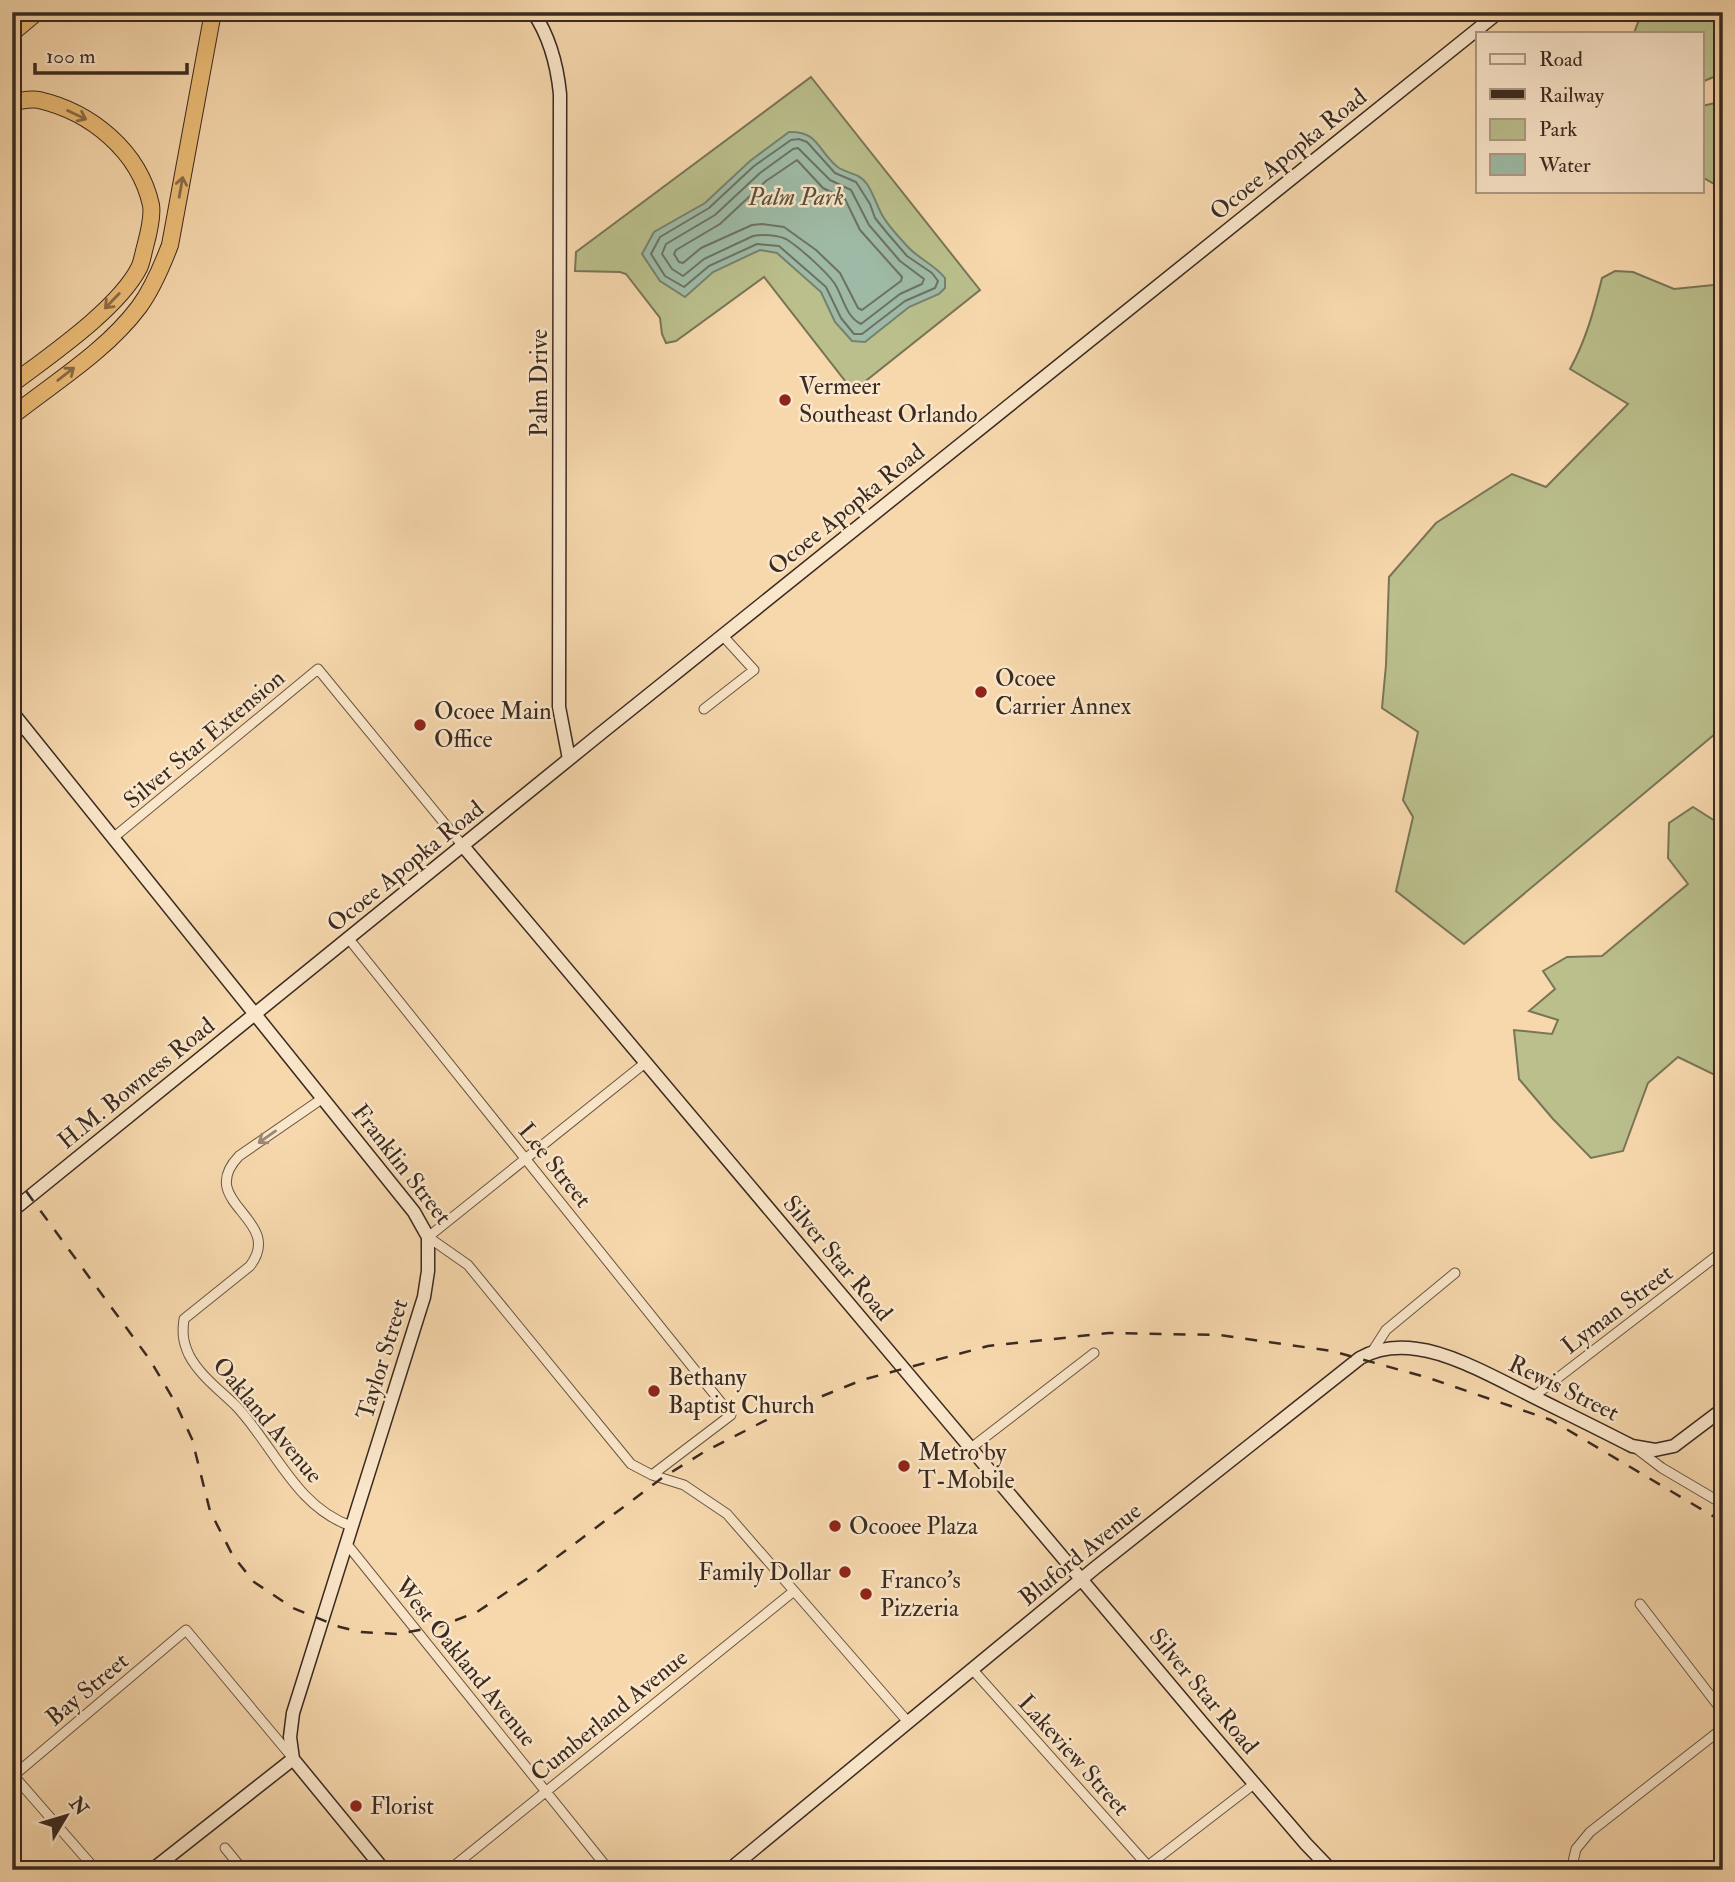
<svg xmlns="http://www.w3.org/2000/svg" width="1735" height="1882" viewBox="0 0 1735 1882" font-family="'IM FELL Double Pica',serif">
<rect width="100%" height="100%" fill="#f7d8ad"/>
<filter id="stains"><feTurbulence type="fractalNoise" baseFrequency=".00286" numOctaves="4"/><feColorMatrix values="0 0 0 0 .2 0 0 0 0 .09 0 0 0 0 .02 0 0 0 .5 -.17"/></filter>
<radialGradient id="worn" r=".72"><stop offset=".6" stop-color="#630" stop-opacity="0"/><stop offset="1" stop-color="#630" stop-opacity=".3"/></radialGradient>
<path fill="#babf8c" stroke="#7a7456" stroke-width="2" d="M1642,12H1713L1723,28V73L1702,82V33H1634Z
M811,77L980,290L853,391L764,277L676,341L666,343L662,334L660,318L626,274L620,272L575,271L576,252Z
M1723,101V189L1702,177V106Z
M1615,271L1633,272L1674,289L1723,284V747L1715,734L1464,944L1396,891L1413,817L1403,800L1418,732L1382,708L1386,665L1389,577L1436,523L1512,474L1546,487L1628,404L1570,369C1586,340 1594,310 1602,278Z
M1693,807L1723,826V1079L1678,1057L1648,1083L1623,1151L1591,1158L1553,1119L1519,1079L1514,1030L1552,1034L1558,1020L1529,1011L1555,989L1543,971L1567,957L1602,956L1688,884L1668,858L1669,823Z"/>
<path fill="#9ebaa6" stroke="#768070" stroke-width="2" d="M789,132C820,131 818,153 839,168C849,174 859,173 867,184C873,193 876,203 881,213C887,225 899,237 908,247C919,259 935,265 945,278V288L939,294L909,307L865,342L852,341L835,322L821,292L777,253L760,250L713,272L685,297L660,281L642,254L654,232L705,203L750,161Z"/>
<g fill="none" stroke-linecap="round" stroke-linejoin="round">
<path stroke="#6c7263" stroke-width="2" d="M799,139L807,142L835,173L856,182L870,204L875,218L888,234L907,256L932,273L938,281L935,288L905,301L862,334H854L841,318L826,287L779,246L757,244L709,266L684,287L665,276L651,254L660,237L709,208L754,166L791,140Z
M798,148L830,180L851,190L869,225L900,261L924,279L922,284L900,294L861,324C846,317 843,297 835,284C826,271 799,247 786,239C777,235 762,234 753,236L704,259L683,276L672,269L662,254L666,244L715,215L760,173L793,149Z
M797,160L823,188L845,199L860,230L902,277L901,281L862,310L858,308L840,273L816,250L784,227L762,224L752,225L701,248L683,263L679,262L674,254L676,250L720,224L766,181Z"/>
<defs>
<path id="street" d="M704,709L754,670L723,636
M113,838L318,669L463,846
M349,939L731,1415L652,1475
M645,1063L428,1237L468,1265L631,1464L652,1475L684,1485L727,1514L908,1722
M323,1098L239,1156C194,1203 286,1219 250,1266L184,1319C182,1333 183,1342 189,1355C200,1376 221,1391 237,1407C275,1448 296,1507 351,1526
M1372,1352L1386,1330L1455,1273
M1533,1397L1723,1251
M971,1448L1094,1353
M1637,1449L1662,1468L1723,1504
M346,1543L609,1870
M1640,1604L1723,1712
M972,1669L1148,1866
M14,1776L96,1870
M12,1777L186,1630L292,1757
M225,1848L243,1870
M1145,1868L1254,1784
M449,1870L794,1591
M1571,1870L1576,1849L1590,1832L1723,1728"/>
<path id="secondary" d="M533,12C550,37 557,64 560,94L559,707L569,759
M12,712L414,1212L428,1237V1271L424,1297L293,1713L290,1737L293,1759
M463,846L1204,1725L1306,1844L1331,1870
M12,1211L600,734L1499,12
M293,1759L384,1870
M152,1870L293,1759
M729,1870L1095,1568L1360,1358C1378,1348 1397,1346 1417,1349C1451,1353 1496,1378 1526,1393C1562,1411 1597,1428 1632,1446L1655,1450L1674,1446L1723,1409"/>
<path id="highway" d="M12,33L37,12
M12,102C21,101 31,98 39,100C91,112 139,151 151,205C153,217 148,236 145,247C143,254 142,262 139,268C118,309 49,356 12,384
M12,416C55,382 106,351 139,307C153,288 162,266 170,245L213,12"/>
</defs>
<use href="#street" stroke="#695643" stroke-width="11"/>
<use href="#secondary" stroke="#3a2a20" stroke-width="15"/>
<use href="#highway" stroke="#3a2a20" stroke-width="18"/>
<use href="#street" stroke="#fae6ca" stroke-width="9"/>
<use href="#secondary" stroke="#fae6ca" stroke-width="12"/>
<use href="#highway" stroke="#ecbc76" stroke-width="16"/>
<path stroke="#3a2a20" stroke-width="2.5" stroke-dasharray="12 12" stroke-linecap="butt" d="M12,1172L150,1360L175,1402L192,1439L210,1511L233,1556L254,1582L293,1608L340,1627L361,1632L398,1634L441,1626L477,1612L537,1572L662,1478L704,1452L778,1414L862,1380L988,1346L1109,1333L1219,1335L1332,1351L1429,1378L1551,1420L1723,1522"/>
</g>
<defs><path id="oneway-shaft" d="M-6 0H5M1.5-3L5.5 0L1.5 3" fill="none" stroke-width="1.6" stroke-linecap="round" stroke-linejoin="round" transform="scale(1.75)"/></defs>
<g stroke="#8a6c47">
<use href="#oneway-shaft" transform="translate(77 115) rotate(25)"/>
<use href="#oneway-shaft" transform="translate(181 187) rotate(-80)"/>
<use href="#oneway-shaft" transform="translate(112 301) rotate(134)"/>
<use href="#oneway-shaft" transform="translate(66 374) rotate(-38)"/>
</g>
<use stroke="#9a8875" href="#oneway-shaft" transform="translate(267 1137) rotate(145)"/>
<g fill="#8f2418" stroke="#fae6ca" stroke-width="2.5">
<circle cx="785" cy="400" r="7"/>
<circle cx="981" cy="692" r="7"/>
<circle cx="420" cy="725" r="7"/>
<circle cx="654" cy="1391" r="7"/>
<circle cx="904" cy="1466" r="7"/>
<circle cx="835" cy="1526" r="7"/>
<circle cx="845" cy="1572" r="7"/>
<circle cx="866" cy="1594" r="7"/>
<circle cx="356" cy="1806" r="7"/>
</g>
<g text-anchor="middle" stroke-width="5" stroke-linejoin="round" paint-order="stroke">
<g font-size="24" fill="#3a2a20" stroke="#fae6ca">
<text transform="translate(1288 154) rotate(-39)" y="8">Ocoee Apopka Road</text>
<text transform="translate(539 383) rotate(-90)" y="8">Palm Drive</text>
<text transform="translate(846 509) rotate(-39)" y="8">Ocoee Apopka Road</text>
<text transform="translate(204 739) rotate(-40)" y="8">Silver Star Extension</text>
<text transform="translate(405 866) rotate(-39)" y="8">Ocoee Apopka Road</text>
<text transform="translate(136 1083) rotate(-39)" y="8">H.M. Bowness Road</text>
<text transform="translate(402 1164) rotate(52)" y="8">Franklin Street</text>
<text transform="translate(555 1165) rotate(51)" y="8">Lee Street</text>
<text transform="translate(838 1258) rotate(50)" y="8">Silver Star Road</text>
<text transform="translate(1617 1309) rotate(-37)" y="8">Lyman Street</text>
<text transform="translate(382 1359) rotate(-73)" y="8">Taylor Street</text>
<text transform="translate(1564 1388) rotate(26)" y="8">Rewis Street</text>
<text transform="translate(268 1420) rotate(50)" y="8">Oakland Avenue</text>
<text transform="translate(1080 1554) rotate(-39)" y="8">Bluford Avenue</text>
<text transform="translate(466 1662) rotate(51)" y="8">West Oakland Avenue</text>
<text transform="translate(87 1689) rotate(-40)" y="8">Bay Street</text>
<text transform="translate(1204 1691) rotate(50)" y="8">Silver Star Road</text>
<text transform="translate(609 1715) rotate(-39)" y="8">Cumberland Avenue</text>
<text transform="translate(1074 1755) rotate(48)" y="8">Lakeview Street</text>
</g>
<g font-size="24" font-style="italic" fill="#5a4f3b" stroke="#fae6ca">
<text x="796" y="205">Palm Park</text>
</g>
<g font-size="24" fill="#3a2a20" stroke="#fae6ca" text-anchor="start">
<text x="799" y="394">Vermeer<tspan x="799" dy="28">Southeast Orlando</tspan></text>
<text x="995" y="686">Ocoee<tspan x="995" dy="28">Carrier Annex</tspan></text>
<text x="434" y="719">Ocoee Main<tspan x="434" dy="28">Office</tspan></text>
<text x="668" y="1385">Bethany<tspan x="668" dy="28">Baptist Church</tspan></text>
<text x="918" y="1460">Metro by<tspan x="918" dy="28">T-Mobile</tspan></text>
<text x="849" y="1534">Ocooee Plaza</text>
<text x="831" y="1580" text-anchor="end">Family Dollar</text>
<text x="880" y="1588">Franco's<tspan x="880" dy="28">Pizzeria</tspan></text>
<text x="370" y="1814">Florist</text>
</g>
</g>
<rect width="1735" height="1882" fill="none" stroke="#f7d8ad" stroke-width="42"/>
<rect x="14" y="14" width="1707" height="1854" fill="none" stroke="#3a2a20" stroke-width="3.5"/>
<rect x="21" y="21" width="1693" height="1840" fill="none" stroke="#3a2a20" stroke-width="2"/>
<rect x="1476" y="32" width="228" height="161" fill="#fae6ca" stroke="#ad9b86" stroke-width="2"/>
<rect x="1490" y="54" width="35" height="10" fill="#fae6ca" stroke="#ad9b86" stroke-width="2"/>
<text x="1539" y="66" font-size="21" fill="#3a2a20">Road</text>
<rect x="1490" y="89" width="35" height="10" fill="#3a2a20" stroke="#ad9b86" stroke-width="2"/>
<text x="1539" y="102" font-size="21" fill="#3a2a20">Railway</text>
<rect x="1490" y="119" width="35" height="21" fill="#babf8c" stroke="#ad9b86" stroke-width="2"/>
<text x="1539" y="136" font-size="21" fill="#3a2a20">Park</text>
<rect x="1490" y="154" width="35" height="21" fill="#9ebaa6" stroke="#ad9b86" stroke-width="2"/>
<text x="1539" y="172" font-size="21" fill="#3a2a20">Water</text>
<g transform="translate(66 1816) rotate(52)" stroke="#fae6ca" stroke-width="5" paint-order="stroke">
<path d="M0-5L12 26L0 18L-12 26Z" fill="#3a2a20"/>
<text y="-10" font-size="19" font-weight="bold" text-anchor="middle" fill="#3a2a20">N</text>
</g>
<path d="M35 63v10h152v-10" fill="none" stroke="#3a2a20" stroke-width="3.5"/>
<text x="46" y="63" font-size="21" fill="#3a2a20" stroke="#fae6ca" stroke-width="5" paint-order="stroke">100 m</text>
<rect width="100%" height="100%" filter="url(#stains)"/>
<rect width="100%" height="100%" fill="url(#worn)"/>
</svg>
